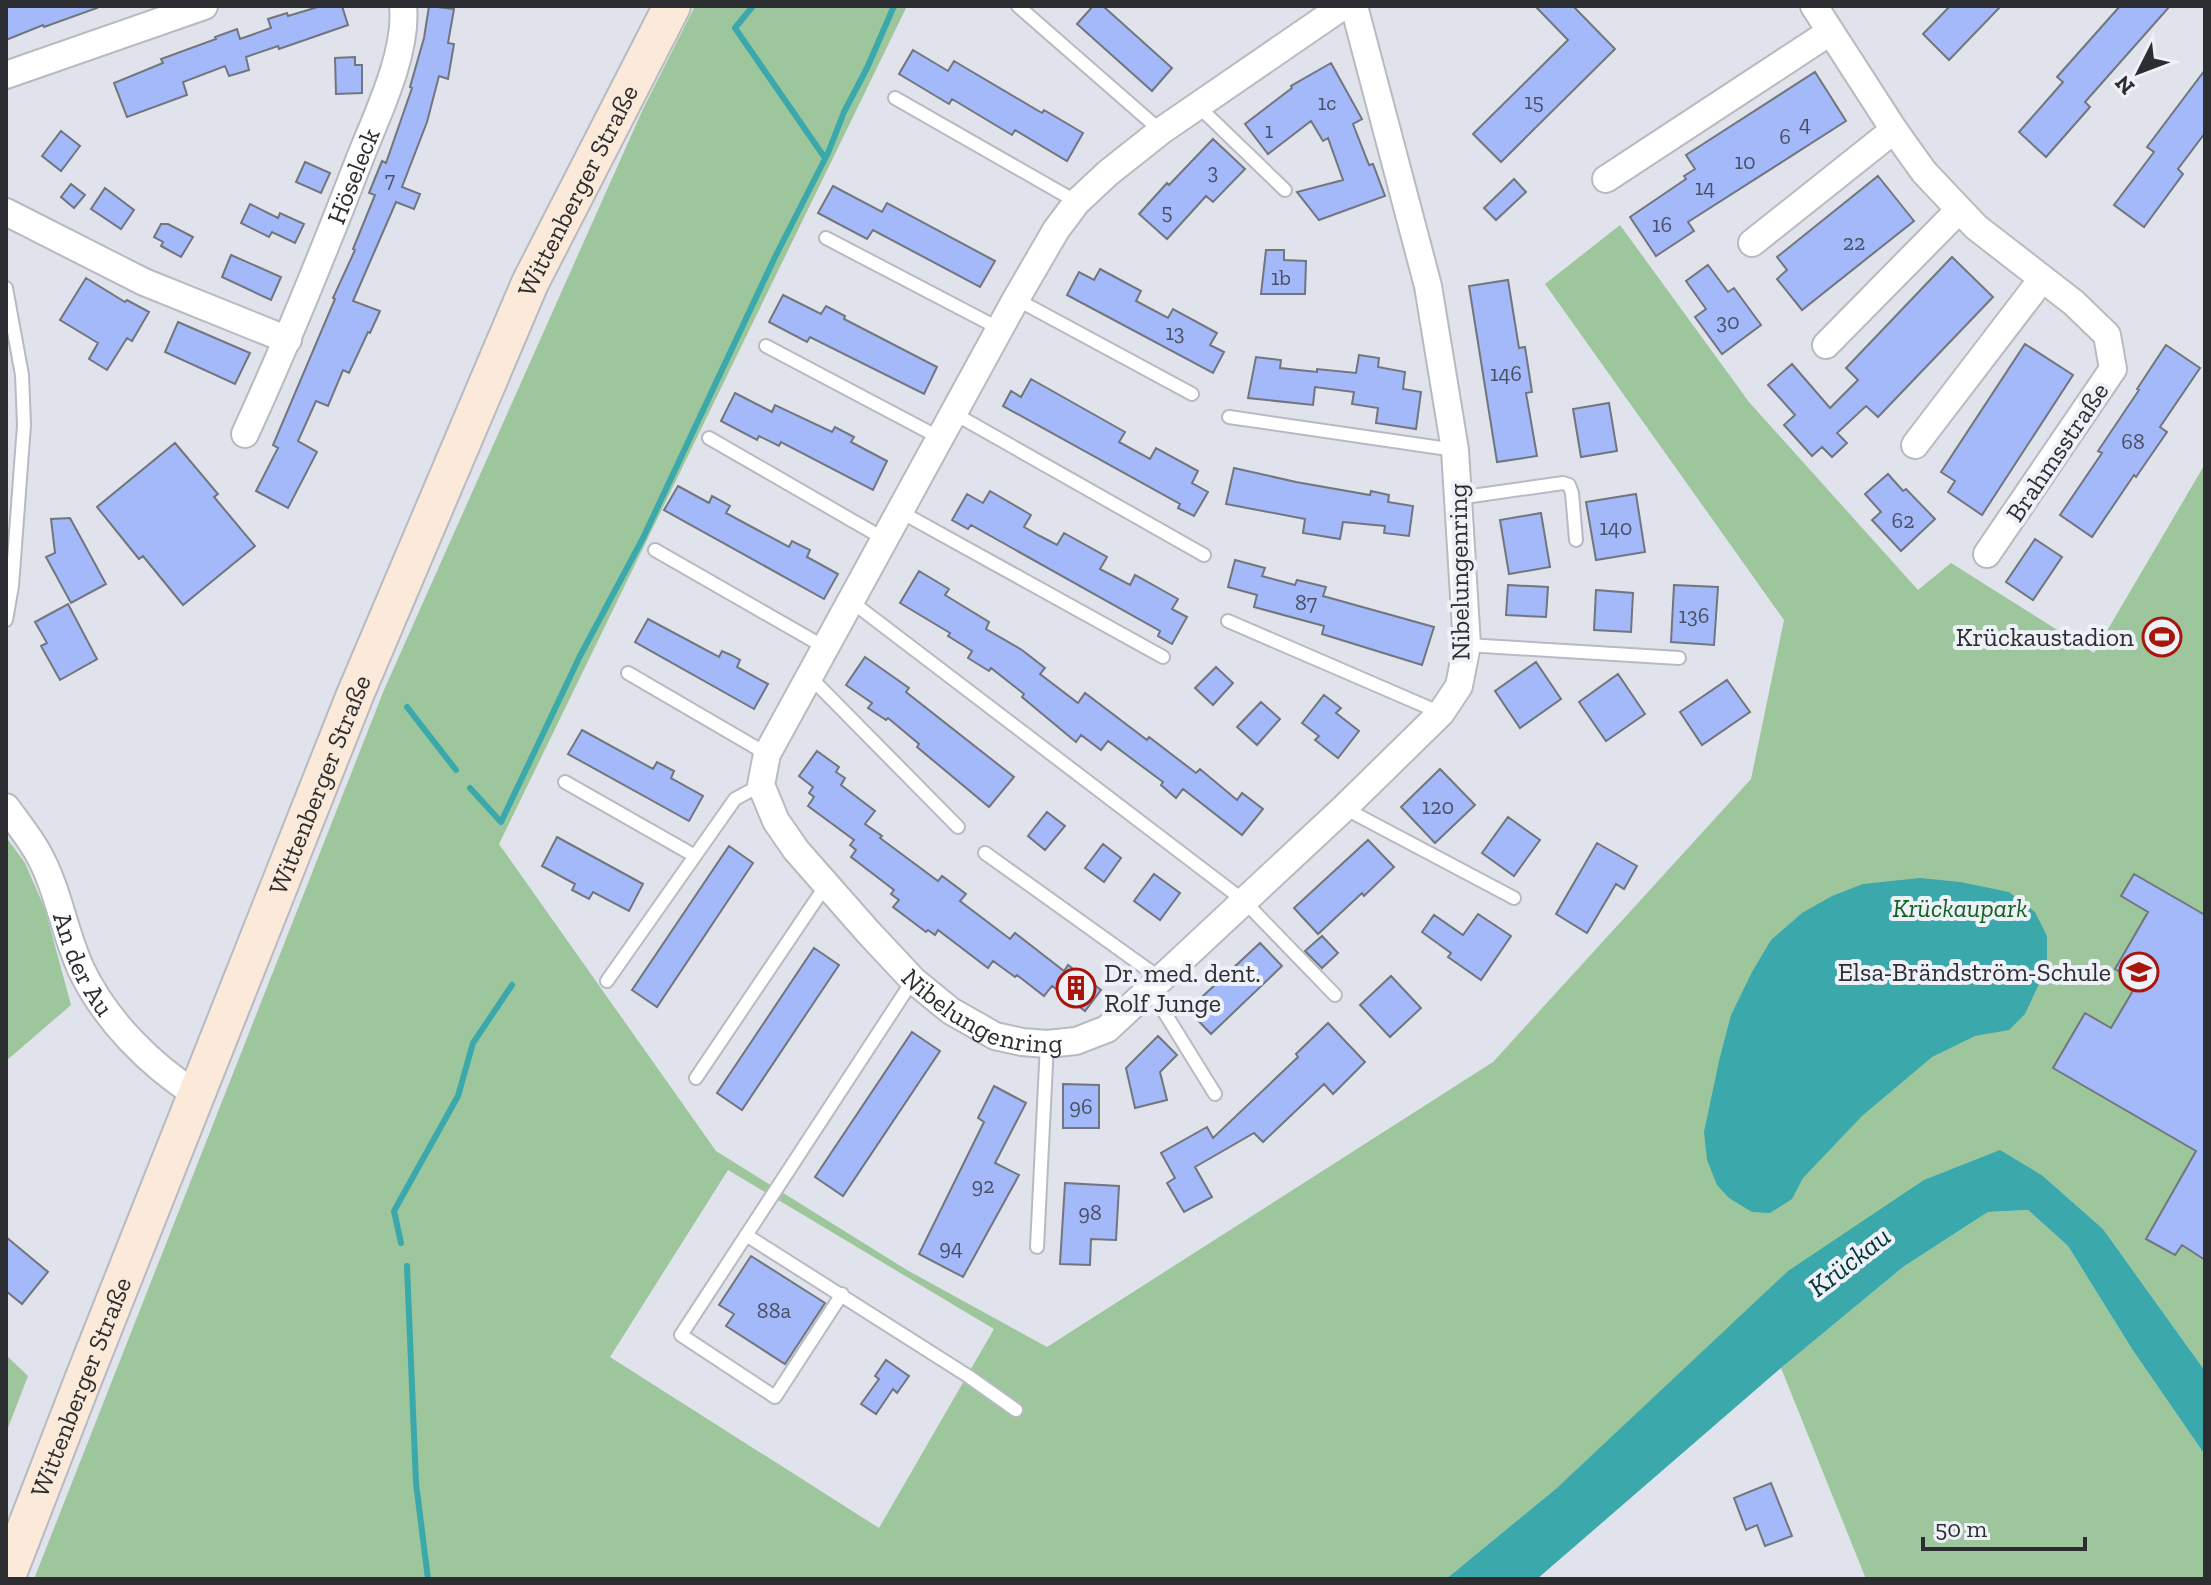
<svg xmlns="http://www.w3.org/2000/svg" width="2211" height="1585" viewBox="0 0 2211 1585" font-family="'Zilla Slab',serif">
<rect width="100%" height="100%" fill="#e0e3eb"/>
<path fill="#9dc69d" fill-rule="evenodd" d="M695,6H907L499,844L716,1151L907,1270L1047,1347L1493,1062L1751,779L1784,620L1545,284L1620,225L1749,402L1918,590L1951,563L2094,653L2205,464V1371L2103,1229L2043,1176L1558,1487L1446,1579H34L384,690L643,109ZM728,1170L994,1329L879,1528L610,1357Z
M6,837L25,863L45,909L71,1005L6,1061Z
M2028,1210L2068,1246L2132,1349L2205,1455V1579H1866L1781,1368L1903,1267L1988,1212Z
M6,1355L28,1376L6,1433Z"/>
<path fill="#3ba8ab" d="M1920,878L1960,882L2009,892L2035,912L2047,936V967L2025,1014L2009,1030L1975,1036L1932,1057L1862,1116L1803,1178L1792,1199L1770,1213L1752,1212L1729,1198L1717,1185L1707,1160L1704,1132L1719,1061L1731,1015L1752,972L1771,940L1802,913L1832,896L1863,884Z
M2000,1150L2043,1176L2103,1229L2205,1371V1455L2132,1349L2068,1246L2028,1210L1988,1212L1903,1267L1781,1368L1537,1579H1446L1558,1487L1788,1271L1924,1180Z"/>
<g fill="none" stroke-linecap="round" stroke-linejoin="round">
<path stroke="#3ba8ab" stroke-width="6" d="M753,6L735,28L825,158
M407,707L456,770
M470,788L501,822L580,656L643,538L775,257L828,153L844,112L867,68L894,6
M401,1243L394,1211L458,1096L473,1043L512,985
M407,1266L416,1483L428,1579"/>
</g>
<path fill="#a3b9fa" stroke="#72757c" stroke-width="2" d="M6,6H96L97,8L44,27L43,25L6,40Z
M321,6H342L348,25L279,49L278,46L246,57L249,70L229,76L225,66L183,82L187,95L127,117L114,83L163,63L161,59L216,39L215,37L237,29L240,39L271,28L268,19L287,13L288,16Z
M429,6L454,9L448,43L454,44L448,79L439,76L427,122L402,187L420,194L414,209L396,202L353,301L380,311L370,333L368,332L349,373L343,370L328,406L316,401L298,441L317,452L288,508L256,491L278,448L273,445L335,299L333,298L355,250L353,249L375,195L369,193L382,161L386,163L412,88L410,87L424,38Z
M1093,6H1103L1172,68L1152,91L1077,24Z
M1535,6H1573L1615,49L1501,162L1473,134L1568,40Z
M1950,6H2001L1949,60L1923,34Z
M2120,6H2170L2085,102L2090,107L2046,157L2019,132L2063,82L2057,77Z
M913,50L948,71L954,61L1042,113L1044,110L1083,133L1067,161L1015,130L1012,135L952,99L949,104L899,74Z
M355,57V65H362V93L336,94L335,58Z
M1331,63L1362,119L1353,124L1369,165L1373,164L1385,196L1319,220L1297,192L1343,180L1328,138L1323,141L1311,121L1268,154L1245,124L1292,88L1291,86Z
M2205,70V133L2178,169L2183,174L2144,227L2114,205L2154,152L2147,147Z
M1815,72L1846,121L1688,222L1694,231L1656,256L1630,217L1686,179L1684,176L1695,169L1686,155Z
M61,131L80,146L61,171L42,156Z
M1213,139L1245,169L1213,202L1206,196L1167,239L1139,214L1167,183L1169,185Z
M305,162L330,173L321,193L296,182Z
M1878,176L1914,221L1802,310L1777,279L1787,270L1777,257Z
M1514,179L1526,192L1496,220L1484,208Z
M71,184L85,195L74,208L61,197Z
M833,186L882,212L887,203L995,261L980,287L873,230L867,239L818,213Z
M105,188L134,210L121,229L91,209Z
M250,204L278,218L280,213L304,224L295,243L272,232L269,237L241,223Z
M161,224H168L193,237L181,257L161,246L163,242L154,237Z
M1266,250H1284V260L1306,261L1305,294H1261Z
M231,255L281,277L271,300L222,277Z
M1952,257L1993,297L1878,417L1866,406L1837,433L1847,443L1832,457L1822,447L1812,456L1784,425L1795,415L1768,385L1792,364L1830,408L1858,380L1846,368Z
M1708,265L1728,292L1734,288L1761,325L1722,354L1695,317L1706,309L1686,281Z
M1100,269L1141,291L1136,301L1168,318L1173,309L1217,333L1210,345L1224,352L1213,373L1067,295L1079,272L1094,280Z
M86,278L125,302L127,300L149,312L132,341L127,338L107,370L89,359L98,343L60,320Z
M1508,280L1519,348L1525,347L1532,392L1526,393L1537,456L1497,462L1469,286Z
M783,295L821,314L826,306L845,316L844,319L937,367L924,394L810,337L807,342L769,322Z
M178,322L250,353L235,384L165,352Z
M2025,344L2073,375L1982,515L1948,492L1955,481L1941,472Z
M2166,345L2200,368L2160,427L2167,432L2136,477L2134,475L2092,537L2060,515L2102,453L2098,451L2139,390L2137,389Z
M1359,355L1379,358L1378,367L1405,372L1403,389L1421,392L1416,429L1376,423L1378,408L1352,404L1354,392L1315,387L1313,405L1248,398L1256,357L1281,360L1280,368L1317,372V369L1356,373Z
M1031,379L1125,432L1119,442L1150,459L1156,448L1198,471L1192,483L1208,492L1194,516L1178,508L1180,504L1003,406L1011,391L1021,397Z
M735,393L772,412L775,405L832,432L835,427L854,437L851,442L887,461L873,490L781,442L779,446L759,436L757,440L721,421Z
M1609,403L1617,451L1581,457L1573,409Z
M175,443L218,494L214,497L255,546L183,605L143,556L139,559L97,507Z
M1234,468L1296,482L1370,495L1371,491L1389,495L1388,502L1413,506L1409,536L1384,533L1385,526L1343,522L1340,539L1303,533L1305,519L1226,504Z
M1888,474L1903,491L1906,489L1935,519L1901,551L1872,520L1881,512L1865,494Z
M678,486L709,503L712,496L730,506L726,513L789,547L792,541L810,550L807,557L838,574L824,599L664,510Z
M990,491L1031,515L1024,527L1040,536L1057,545L1064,533L1107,557L1100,569L1130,585L1135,575L1178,599L1172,609L1187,617L1172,644L1158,636L1160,631L1012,548L971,525L968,529L952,520L967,494L983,503Z
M1636,494L1645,552L1596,560L1586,502Z
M1541,513L1550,567L1509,574L1500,520Z
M70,518L106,584L71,603L46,557L55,553L51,519Z
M2035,539L2062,557L2033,600L2006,582Z
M1235,560L1265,568L1262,576L1295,585L1297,580L1326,587L1323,596L1434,627L1422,665L1322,634L1324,626L1254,607L1257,595L1228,587Z
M919,571L949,589L945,595L989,622L986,629L1022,650L1045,668L1040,674L1078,703L1085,693L1147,740L1149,737L1196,773L1200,769L1237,800L1242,793L1263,809L1242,835L1183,789L1176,798L1161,785L1163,782L1108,741L1101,750L1081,735L1076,742L1022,697L1024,694L991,668L989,671L968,658L972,651L948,636L950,633L900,603Z
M1508,585L1548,587L1546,617L1506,615Z
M1674,585L1718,587L1714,645L1671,642Z
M1596,590L1633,593L1631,632L1594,630Z
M68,604L97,659L60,680L41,646L47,643L35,622Z
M648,619L719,657L722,651L731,655L740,660L737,667L768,684L754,709L635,642Z
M865,657L909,688L906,692L1014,777L989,807L917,747L919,744L888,718L886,720L868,708L872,703L846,685Z
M1536,662L1561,699L1520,728L1495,691Z
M1216,667L1233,683L1213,705L1195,688Z
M1618,674L1645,714L1606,741L1579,702Z
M1727,680L1750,712L1702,745L1680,712Z
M1324,695L1341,708L1336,713L1359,731L1338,758L1315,740L1319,736L1302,723Z
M1261,702L1280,719L1257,745L1237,727Z
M582,730L653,769L657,762L674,771L671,778L703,796L689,821L568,754Z
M817,751L839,767L836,772L845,778L841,785L875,811L865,824L882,836L880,838L938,881L942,876L966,894L960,901L1010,939L1015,933L1064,971L1068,965L1101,990L1085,1011L1052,986L1044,996L1017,975L1015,977L993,961L988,968L938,930L935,935L928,930L926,932L893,907L899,900L891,894L894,890L851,857L856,850L850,845L854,840L808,806L814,797L809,793L813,787L799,776Z
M1440,769L1475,805L1435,843L1401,807Z
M1047,812L1065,826L1045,850L1028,836Z
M1508,817L1540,840L1514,876L1482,853Z
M557,837L643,884L629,911L593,892L589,899L572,890L575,884L542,866Z
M1368,840L1394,867L1364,896L1362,893L1318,934L1294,908Z
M1597,843L1637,866L1624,889L1616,884L1587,933L1556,914Z
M1103,844L1121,858L1104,882L1085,868Z
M729,846L753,863L657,1007L632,990Z
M1154,874L1180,893L1160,920L1134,901Z
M2134,874L2205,915V1260L2182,1245L2175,1255L2146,1239L2196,1151L2053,1068L2085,1013L2111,1028L2138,982L2115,969L2148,912L2121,896Z
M1478,914L1511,936L1481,980L1448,957L1451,953L1422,932L1434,915L1463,935Z
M1322,936L1338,953L1322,968L1305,951Z
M1260,943L1282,966L1211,1034L1188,1010Z
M814,948L839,965L742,1110L717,1093Z
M1391,976L1421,1008L1390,1037L1360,1005Z
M1328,1023L1365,1062L1333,1094L1324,1084L1263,1142L1254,1133L1195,1167L1212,1197L1184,1212L1167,1183L1175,1178L1161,1153L1207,1127L1213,1138L1298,1057L1296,1054Z
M912,1032L940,1051L843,1196L815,1177Z
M1158,1036L1177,1055L1160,1072L1167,1100L1135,1108L1126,1068Z
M1063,1084L1099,1085V1128H1063Z
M994,1086L1026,1103L995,1163L1019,1175L963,1277L919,1254L984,1122L978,1118Z
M1065,1183L1119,1186L1116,1240L1091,1239L1090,1265L1060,1264Z
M6,1237L48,1272L22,1304L6,1291Z
M751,1256L825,1303L785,1364L726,1326L734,1314L719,1305Z
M886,1360L909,1376L897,1393L893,1389L876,1414L861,1404L879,1379L875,1376Z
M1771,1483L1792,1536L1765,1546L1757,1525L1746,1530L1734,1498Z"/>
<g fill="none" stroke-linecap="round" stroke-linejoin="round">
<defs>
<path id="service" d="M1018,6L1161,131
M895,98L1077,202
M1198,106L1285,190
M826,238L1000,329
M6,288L22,375L24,425L12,586L6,620
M1016,299L1192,394
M766,346L942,439
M955,414L1204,555
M1229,417L1455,450
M709,438L886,540
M1458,498L1563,483L1569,485L1572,493L1576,540
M901,512L1163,657
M655,550L826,648
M852,602L1243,900L1335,995
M1228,621L1441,713
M1467,645L1679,658
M628,673L767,754
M810,677L958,827
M565,782L695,856
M1344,808L1514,898
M985,853L1161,979
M607,981L735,799L761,785
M1150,989L1215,1094
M696,1078L826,885
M746,1235L968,1376L1016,1410
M1037,1247L1047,1044
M842,1294L775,1397L681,1335L913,980"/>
<g id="minor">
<path id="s1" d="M1343,6L1161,131L1108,173L1077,202L1056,230L1016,299L767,754L761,785L776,821L796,850L869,933L913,980L951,1011L995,1036L1022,1042L1047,1044L1076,1041L1107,1029L1344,808L1441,713L1459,686L1467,645L1455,450L1428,286L1354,6"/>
<path d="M1814,6L1894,130L1924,172L1976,227L2074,303L2107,335L2113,369L1987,554"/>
<path d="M6,75L204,6"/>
<path d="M1606,179L1830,32"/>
<path d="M6,212L144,282L288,340"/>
<path d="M1752,243L1894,130"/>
<path d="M1826,345L1959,210"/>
<path id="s2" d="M245,434C287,343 324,251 360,158C377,115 408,52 403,6"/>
<path d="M1915,445L2042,279"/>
<path id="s3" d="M6,807C17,822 29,837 38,853C58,888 64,932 81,969C105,1020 150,1065 197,1095"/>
</g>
<g id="secondary">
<path id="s4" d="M6,1579L83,1380L355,695L530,283L672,6"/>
</g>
</defs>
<use href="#service" stroke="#b7bac1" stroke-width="16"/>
<use href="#minor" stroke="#b7bac1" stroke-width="30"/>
<use href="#secondary" stroke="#b7bac1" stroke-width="40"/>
<use href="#service" stroke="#fff" stroke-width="12"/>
<use href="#minor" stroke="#fff" stroke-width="26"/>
<use href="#secondary" stroke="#fbead9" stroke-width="36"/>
</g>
<defs>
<symbol id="stadium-ring" viewBox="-11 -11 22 22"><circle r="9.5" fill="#eef1f8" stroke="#a8150b" stroke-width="1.5"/><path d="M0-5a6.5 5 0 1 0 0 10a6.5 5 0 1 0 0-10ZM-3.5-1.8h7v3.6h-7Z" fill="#a8150b"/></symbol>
<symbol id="school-ring" viewBox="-11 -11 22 22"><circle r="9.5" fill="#eef1f8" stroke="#a8150b" stroke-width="1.5"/><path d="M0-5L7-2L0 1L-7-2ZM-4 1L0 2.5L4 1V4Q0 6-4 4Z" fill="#a8150b"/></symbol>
<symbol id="building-ring" viewBox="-11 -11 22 22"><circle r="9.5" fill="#eef1f8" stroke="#a8150b" stroke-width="1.5"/><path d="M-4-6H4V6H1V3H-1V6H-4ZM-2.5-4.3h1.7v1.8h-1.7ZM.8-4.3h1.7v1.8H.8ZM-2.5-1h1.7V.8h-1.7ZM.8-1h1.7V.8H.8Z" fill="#a8150b"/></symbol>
</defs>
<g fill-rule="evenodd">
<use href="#stadium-ring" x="2140" y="615" width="44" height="44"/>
<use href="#school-ring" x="2117" y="950" width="44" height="44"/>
<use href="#building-ring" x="1054" y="966" width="44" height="44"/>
</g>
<g text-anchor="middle" stroke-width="8" stroke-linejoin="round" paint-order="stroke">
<g font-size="22" fill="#4a5062">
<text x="1534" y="109">15</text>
<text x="1327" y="110">1c</text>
<text x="1805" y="131">4</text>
<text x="1269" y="138">1</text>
<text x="1785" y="144">6</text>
<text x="1745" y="169">10</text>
<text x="1213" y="179">3</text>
<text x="390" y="187">7</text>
<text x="1705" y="195">14</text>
<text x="1167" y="219">5</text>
<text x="1662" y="232">16</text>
<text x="1854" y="250">22</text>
<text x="1281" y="285">1b</text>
<text x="1728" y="329">30</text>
<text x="1175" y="340">13</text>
<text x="1506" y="381">146</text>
<text x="2133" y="449">68</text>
<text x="1903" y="528">62</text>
<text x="1616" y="535">140</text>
<text x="1306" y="610">87</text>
<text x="1694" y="623">136</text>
<text x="1438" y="814">120</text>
<text x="1081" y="1114">96</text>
<text x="983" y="1193">92</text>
<text x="1090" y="1220">98</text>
<text x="951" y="1255">94</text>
<text x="774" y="1318">88a</text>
</g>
<g font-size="26" fill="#2c2d30" stroke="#eef1f8">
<text dy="9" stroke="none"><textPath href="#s2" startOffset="280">Höseleck</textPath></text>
<text dy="9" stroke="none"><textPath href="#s4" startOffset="1502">Wittenberger Straße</textPath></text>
<text transform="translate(2057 452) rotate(-56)" y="9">Brahmsstraße</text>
<text transform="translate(1459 572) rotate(-91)" y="9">Nibelungenring</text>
<text dy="9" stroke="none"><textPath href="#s4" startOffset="854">Wittenberger Straße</textPath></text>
<text dy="9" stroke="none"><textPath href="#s3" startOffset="176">An der Au</textPath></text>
<text dy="9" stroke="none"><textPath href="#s1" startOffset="1324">Nibelungenring</textPath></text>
<text dy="9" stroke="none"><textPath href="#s4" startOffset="206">Wittenberger Straße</textPath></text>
</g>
<g font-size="26" fill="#2c2d30" stroke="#eef1f8" text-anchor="end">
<text x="2134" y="646">Krückaustadion</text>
<text x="2111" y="981">Elsa-Brändström-Schule</text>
<text x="1104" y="982" text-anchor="start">Dr. med. dent.<tspan x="1104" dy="30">Rolf Junge</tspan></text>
</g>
<g font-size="26" font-style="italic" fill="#13631e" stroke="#eef1f8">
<text x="1960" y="917">Krückaupark</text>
</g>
<g font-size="28" font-style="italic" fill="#003435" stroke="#eef1f8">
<text transform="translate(1849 1261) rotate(-38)" y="10">Krückau</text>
</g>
</g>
<rect width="2211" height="1585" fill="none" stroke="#2c2d30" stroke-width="16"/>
<g transform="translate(2139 72) rotate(228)" stroke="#eef1f8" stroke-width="6" paint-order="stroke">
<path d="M0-6L14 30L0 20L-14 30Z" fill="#2c2d30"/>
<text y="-12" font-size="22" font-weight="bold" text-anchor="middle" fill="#2c2d30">N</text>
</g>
<path d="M1923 1537v12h162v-12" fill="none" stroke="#2c2d30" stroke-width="4"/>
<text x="1935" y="1537" font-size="24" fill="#2c2d30" stroke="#eef1f8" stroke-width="6" paint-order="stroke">50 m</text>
</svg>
